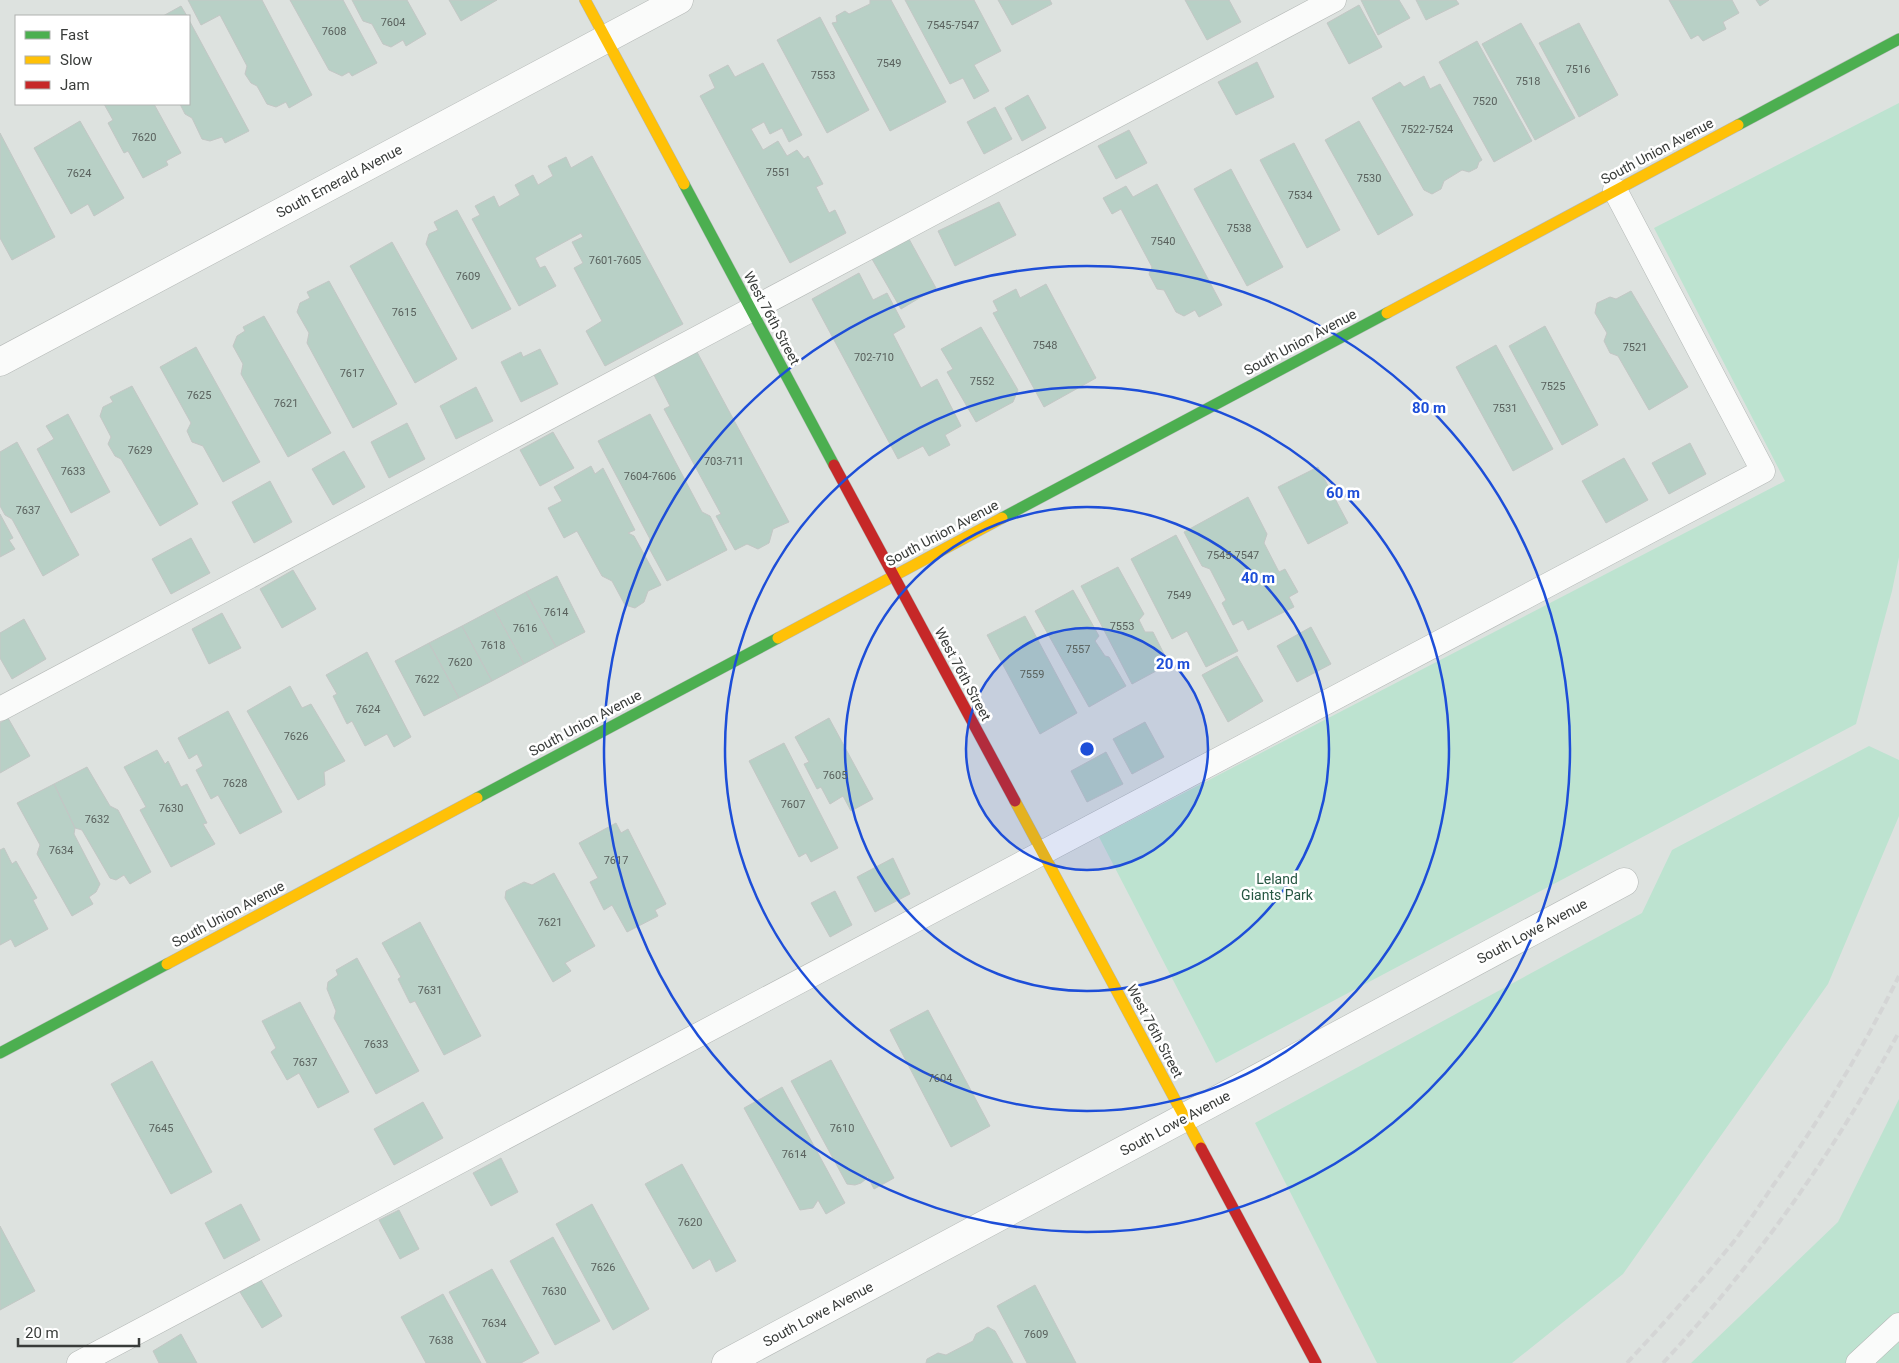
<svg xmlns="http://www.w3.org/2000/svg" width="1899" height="1363" viewBox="0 0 1899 1363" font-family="Roboto,sans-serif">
<rect width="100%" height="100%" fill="#dde2df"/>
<path fill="#bde3d0" d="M1899,103V557L1892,591L1856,724L1216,1063L1099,837L1785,481L1654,228Z
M1869,746L1899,760V816L1828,984L1623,1274L1512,1363H1377L1255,1123L1642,913L1672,850Z
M1899,1099V1363H1691L1838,1222Z"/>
<path fill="#b8d0c6" stroke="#c3c7c5" d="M188,0H262L312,95L289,108L286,102L276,107L267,104L257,86L251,83L245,74L247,66L220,15L201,25Z
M290,0H343L377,63L352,76L349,72L342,76L329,70Z
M352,0H407L426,34L406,46L403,40L391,47L383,44L372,24L363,21Z
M449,0H497L461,21Z
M870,0H891L946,102L890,131L832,23L837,22L836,16L845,11L849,14L870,4Z
M905,0H974L1001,51L974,65L989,91L974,99L963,78L950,84Z
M998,0H1050L1052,4L1012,25Z
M1185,0H1229L1241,22L1207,40Z
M1361,0H1399L1410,18L1378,35Z
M1416,0H1456L1459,4L1426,20Z
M1669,0H1732L1739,13L1723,22L1726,29L1703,41L1698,35L1691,39Z
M1756,0H1769L1760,6Z
M1359,5L1382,47L1349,64L1327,23Z
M181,6L187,16H163Z
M820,17L869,110L827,133L777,40Z
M189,20L249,131L225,143L222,137L210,141L202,139L192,118L185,114L180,104H189Z
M1521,23L1575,118L1535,140L1482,44Z
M1579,23L1618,95L1579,117L1539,43Z
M1477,41L1532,141L1494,162L1439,62Z
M1257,62L1274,97L1236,115L1218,82Z
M763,63L802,135L789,142L782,128L770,134L764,122L751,129L763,150L778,141L787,156L797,150L804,159L808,156L823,184L816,187L829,213L835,210L846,233L790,263L700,96L715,88L709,75L728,65L735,77Z
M1424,76L1430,89L1440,84L1482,160L1479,162L1477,168L1469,172L1462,170L1444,181L1441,189L1432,194L1424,190L1372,98L1400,82L1404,87Z
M1028,95L1046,128L1022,141L1005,108Z
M104,104H154L181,153L166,161L168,165L143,178L128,151L124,153L108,123L113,120Z
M995,107L1012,139L984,154L967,122Z
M80,121L124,198L94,216L88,204L71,214L34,148Z
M1359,121L1413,215L1378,235L1325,140Z
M1129,130L1147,163L1116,179L1098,146Z
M0,133L55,237L12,260L0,238Z
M1294,143L1340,230L1307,248L1260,160Z
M592,156L683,324L605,366L586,331L602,321L574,268L583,263L572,242L583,237L581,233L535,258L540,268L545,266L556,286L519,306L472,219L480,215L475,206L494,196L499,207L520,195L515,185L533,175L538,185L553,176L548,166L566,157L571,168Z
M1231,169L1283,267L1247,286L1194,189Z
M1157,184L1222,305L1199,317L1195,310L1184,316L1176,312L1164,290L1157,289L1149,274L1152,267L1121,209L1112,214L1103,198L1126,186L1133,197Z
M999,202L1016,235L955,266L938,231Z
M457,210L511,309L472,329L426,244L429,234L438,230L434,222Z
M909,239L936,288L901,309L872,259Z
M392,242L457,359L415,383L350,266Z
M859,273L873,300L887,293L905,327L893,334L921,388L937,379L961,426L945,435L950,445L929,456L923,446L898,459L812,299Z
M329,281L397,404L353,428L307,343L309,333L297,312L300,303L310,298L307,292Z
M1046,284L1096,378L1044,407L993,313L998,311L993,301L1016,289L1020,298Z
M1631,291L1688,387L1649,410L1618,356L1610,353L1604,341L1607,333L1595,313L1597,303L1610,297L1616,299Z
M264,316L331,433L288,457L241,374L243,364L233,346L237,336L245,331L243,327Z
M1545,326L1598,425L1562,445L1509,346Z
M981,327L1018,390L1013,402L976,422L947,372L953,369L941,349Z
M1496,345L1553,449L1513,471L1456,367Z
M196,347L260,462L223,482L203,446L192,442L187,431L191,423L160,367Z
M540,349L558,384L521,402L501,362L521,352L523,357Z
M697,352L789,522L773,529L769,543L758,549L747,544L735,550L716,516L721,514L664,409L670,406L654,375Z
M132,386L198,504L160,526L121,459L115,456L108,444L111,437L100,416L103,407L113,402L110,397Z
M476,387L493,421L456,439L440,406Z
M68,414L110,492L71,513L37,449L54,439L46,426Z
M650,414L702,512L710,516L727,550L667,581L649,548L650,539L598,441Z
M407,423L425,459L389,478L371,442Z
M553,432L574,468L540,486L520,450Z
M17,442L79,555L43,576L12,519L5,515L0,506V452Z
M1690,443L1706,474L1669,494L1652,463Z
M344,451L365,487L333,505L312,469Z
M1624,458L1648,500L1606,523L1582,481Z
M591,466L595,474L603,468L635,530L628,533L634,536L661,585L648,591L644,602L635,608L625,605L612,581L602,576L577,531L564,538L548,508L562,501L554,487Z
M1318,467L1348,523L1308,544L1278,487Z
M270,481L292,522L254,543L232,502Z
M1248,497L1267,534L1264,543L1279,572L1285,569L1298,592L1289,597L1294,607L1248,630L1243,620L1233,625L1222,603L1226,600L1210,569L1202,566L1184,532Z
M0,514L13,538L9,540L15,549L0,557Z
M1176,535L1238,651L1206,667L1187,631L1172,639L1131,559Z
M191,538L210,573L171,594L152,559Z
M1118,567L1144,614L1139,620L1145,632H1153L1169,664L1132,684L1081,586Z
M293,570L316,609L282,628L260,589Z
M557,576L585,632L556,647L526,592Z
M1073,590L1099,636L1095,641L1105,656L1109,657L1126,686L1089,707L1035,611Z
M526,592L556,647L524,664L494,609Z
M494,609L524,664L492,681L462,626Z
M222,613L241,648L209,664L192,629Z
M1025,616L1077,713L1040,734L987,635Z
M24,619L46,659L12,679L0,658V633Z
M462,626L492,681L459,698L429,643Z
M1311,627L1331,664L1297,682L1277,646Z
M429,643L459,698L424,716L395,661Z
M367,652L411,737L394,747L387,734L365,746L352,721L347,724L333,696L337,694L326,675Z
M1237,656L1263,701L1228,722L1202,675Z
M290,686L302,708L311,704L345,761L324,772L325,785L298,800L247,711Z
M228,711L282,812L240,834L218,795L211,799L196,770L203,766L197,754L189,759L178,738Z
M8,718L30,756L0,773V723Z
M829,718L873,799L851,811L843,796L830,804L821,787L817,789L804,764L809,762L795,737Z
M1145,722L1164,757L1132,774L1113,739Z
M784,743L838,848L811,862L806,853L799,857L749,761Z
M157,750L165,764L168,761L181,787L187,784L207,823L203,824L215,844L171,867L140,810L146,807L124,767Z
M1106,752L1123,784L1087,802L1071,771Z
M87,767L110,806L118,810L151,872L130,884L124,875L116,880L110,878L82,830L75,828L54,784Z
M54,784L75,828L74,834L100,884L96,892L89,897L93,904L72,916L37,854L40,845L17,803Z
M616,823L621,833L628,829L666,904L655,910L658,916L627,932L612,905L604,910L590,882L598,878L579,843Z
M4,848L12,864L16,861L37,898L33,900L48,929L15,947L11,939L0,945V850Z
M893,858L910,894L875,912L857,877Z
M554,873L595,946L565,963L571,971L553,982L505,898L506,891L524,882L532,885Z
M835,891L852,925L830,937L811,903Z
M420,922L481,1036L444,1055L415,1001L410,1003L398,979L401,977L382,943Z
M357,958L419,1071L376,1094L334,1018L336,1011L327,989L328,982L338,975L336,970Z
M300,1002L349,1092L318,1108L299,1073L287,1080L271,1052L276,1048L262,1021Z
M928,1010L990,1126L951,1147L890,1030Z
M831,1060L894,1178L874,1189L867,1175L866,1179L861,1183L855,1185L847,1184L791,1081Z
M152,1061L212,1172L171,1194L111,1084Z
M782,1087L845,1203L826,1214L818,1200L813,1208L800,1210L744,1108Z
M423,1102L443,1138L394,1165L374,1129Z
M501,1158L518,1192L491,1206L473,1173Z
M682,1164L736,1261L716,1272L710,1259L693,1269L645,1184Z
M241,1204L260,1240L224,1259L205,1223Z
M592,1204L649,1309L613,1330L556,1224Z
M399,1210L419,1249L400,1259L379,1220Z
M0,1226L35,1291L0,1310Z
M553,1237L600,1321L555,1345L510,1261Z
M492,1269L539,1353L521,1363H487L449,1292Z
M261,1280L282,1316L262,1328L240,1292Z
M1035,1285L1076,1363H1027L997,1306Z
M443,1294L481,1363H426L401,1317Z
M988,1327L995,1331L1013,1363H926L927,1359L938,1353L946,1355L973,1341L976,1334Z
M181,1334L197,1363H159L153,1351Z"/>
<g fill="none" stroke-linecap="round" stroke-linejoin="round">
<defs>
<path id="lane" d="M0,709L1334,0
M79,1363L1763,471L1615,190
M1858,1363L1899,1325"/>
<path id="street" d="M0,362L679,0
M726,1363L1624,882"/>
<path id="fast" d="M1738,125L1899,39
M684,184L834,465
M1002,518L1387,313
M477,798L778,638
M0,1053L167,964"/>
<path id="slow" d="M585,0L684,184
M1387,313L1738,125
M778,638L1002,518
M1015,801L1201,1148
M167,964L477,798"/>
<path id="jam" d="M834,465L1015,801
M1201,1148L1316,1363"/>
</defs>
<use href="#lane" stroke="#b4b8b6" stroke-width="25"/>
<use href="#street" stroke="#b4b8b6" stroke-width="29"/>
<use href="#fast" stroke="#b4b8b6" stroke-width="12"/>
<use href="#slow" stroke="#b4b8b6" stroke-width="12"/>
<use href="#jam" stroke="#b4b8b6" stroke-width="12"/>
<use href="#lane" stroke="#fafbfa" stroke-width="24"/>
<use href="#street" stroke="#fafbfa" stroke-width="28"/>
<use href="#fast" stroke="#4caf50" stroke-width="11"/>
<use href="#slow" stroke="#ffc107" stroke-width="11"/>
<use href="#jam" stroke="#c62828" stroke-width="11"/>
<path stroke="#d4d5d5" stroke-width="4" stroke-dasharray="8 4" stroke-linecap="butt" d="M1627,1363C1664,1323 1701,1282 1735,1240C1748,1223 1760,1205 1772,1187C1820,1120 1862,1050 1899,976
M1663,1363C1756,1263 1834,1152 1899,1032"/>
</g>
<circle cx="1087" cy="749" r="121" fill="#1d4ed8" fill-opacity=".12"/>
<g fill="none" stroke="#1d4ed8" stroke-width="2.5">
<circle cx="1087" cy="749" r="121"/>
<circle cx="1087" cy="749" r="242"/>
<circle cx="1087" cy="749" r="362"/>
<circle cx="1087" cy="749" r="483"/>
</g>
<g text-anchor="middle" stroke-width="5" stroke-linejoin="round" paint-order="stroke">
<g font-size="11" fill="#59615d">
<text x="393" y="26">7604</text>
<text x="953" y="29">7545-7547</text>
<text x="334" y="35">7608</text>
<text x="889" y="67">7549</text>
<text x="1578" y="73">7516</text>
<text x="823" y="79">7553</text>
<text x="1528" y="85">7518</text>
<text x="1485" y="105">7520</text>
<text x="1427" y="133">7522-7524</text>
<text x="144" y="141">7620</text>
<text x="778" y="176">7551</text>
<text x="79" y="177">7624</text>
<text x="1369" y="182">7530</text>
<text x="1300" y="199">7534</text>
<text x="1239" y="232">7538</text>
<text x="1163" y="245">7540</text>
<text x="615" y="264">7601-7605</text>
<text x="468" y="280">7609</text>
<text x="404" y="316">7615</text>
<text x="1045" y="349">7548</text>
<text x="1635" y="351">7521</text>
<text x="874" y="361">702-710</text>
<text x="352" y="377">7617</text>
<text x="982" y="385">7552</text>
<text x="1553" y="390">7525</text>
<text x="199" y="399">7625</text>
<text x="286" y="407">7621</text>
<text x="1505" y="412">7531</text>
<text x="140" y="454">7629</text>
<text x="724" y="465">703-711</text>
<text x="73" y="475">7633</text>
<text x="650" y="480">7604-7606</text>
<text x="28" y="514">7637</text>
<text x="1233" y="559">7545-7547</text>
<text x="1179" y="599">7549</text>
<text x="556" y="616">7614</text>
<text x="1122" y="630">7553</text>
<text x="525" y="632">7616</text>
<text x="493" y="649">7618</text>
<text x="1078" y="653">7557</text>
<text x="460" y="666">7620</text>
<text x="1032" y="678">7559</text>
<text x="427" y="683">7622</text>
<text x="368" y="713">7624</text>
<text x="296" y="740">7626</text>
<text x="835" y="779">7605</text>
<text x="235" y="787">7628</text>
<text x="793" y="808">7607</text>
<text x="171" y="812">7630</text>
<text x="97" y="823">7632</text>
<text x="61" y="854">7634</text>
<text x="616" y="864">7617</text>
<text x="550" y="926">7621</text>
<text x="430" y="994">7631</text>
<text x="376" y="1048">7633</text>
<text x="305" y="1066">7637</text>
<text x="940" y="1082">7604</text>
<text x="161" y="1132">7645</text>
<text x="842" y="1132">7610</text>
<text x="794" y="1158">7614</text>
<text x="690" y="1226">7620</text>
<text x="603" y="1271">7626</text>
<text x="554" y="1295">7630</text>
<text x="494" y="1327">7634</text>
<text x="1036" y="1338">7609</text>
<text x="441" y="1344">7638</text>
</g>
<g font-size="14" fill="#393c3a" stroke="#fff">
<text transform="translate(1657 151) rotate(-28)" y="5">South Union Avenue</text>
<text transform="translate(339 181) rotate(-28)" y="5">South Emerald Avenue</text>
<text transform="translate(772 318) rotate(62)" y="5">West 76th Street</text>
<text transform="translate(1300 342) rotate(-28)" y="5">South Union Avenue</text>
<text transform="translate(942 533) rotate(-28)" y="5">South Union Avenue</text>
<text transform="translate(963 674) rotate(62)" y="5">West 76th Street</text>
<text transform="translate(585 723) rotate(-28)" y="5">South Union Avenue</text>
<text transform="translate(228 914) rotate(-28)" y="5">South Union Avenue</text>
<text transform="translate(1532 931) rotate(-28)" y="5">South Lowe Avenue</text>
<text transform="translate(1155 1031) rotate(62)" y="5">West 76th Street</text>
<text transform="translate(1175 1123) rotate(-28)" y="5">South Lowe Avenue</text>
<text transform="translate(818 1314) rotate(-28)" y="5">South Lowe Avenue</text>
</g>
<g font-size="14" fill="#265642" stroke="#fff">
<text x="1277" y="884">Leland<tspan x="1277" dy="16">Giants Park</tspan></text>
</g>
</g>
<circle cx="1087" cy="749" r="8" fill="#1d4ed8" stroke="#fff" stroke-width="2.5"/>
<g font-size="15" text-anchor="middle" font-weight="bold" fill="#1d4ed8" stroke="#fff" stroke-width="5" stroke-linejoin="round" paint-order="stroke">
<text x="1429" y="413">80 m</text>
<text x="1343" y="498">60 m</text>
<text x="1258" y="583">40 m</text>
<text x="1173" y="669">20 m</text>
</g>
<rect x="15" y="15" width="175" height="90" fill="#ffffff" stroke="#b0b1b0"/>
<rect x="25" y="31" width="25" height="8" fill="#4caf50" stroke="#b0b1b0"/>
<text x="60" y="40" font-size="15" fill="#393c3a">Fast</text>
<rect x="25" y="56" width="25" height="8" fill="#ffc107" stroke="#b0b1b0"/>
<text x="60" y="65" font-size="15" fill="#393c3a">Slow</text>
<rect x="25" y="81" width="25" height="8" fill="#c62828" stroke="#b0b1b0"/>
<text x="60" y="90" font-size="15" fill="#393c3a">Jam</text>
<path d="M18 1338v8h121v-8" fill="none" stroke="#393c3a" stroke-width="2.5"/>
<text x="25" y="1338" font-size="15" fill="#393c3a" stroke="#ffffff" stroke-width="4" paint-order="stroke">20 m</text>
</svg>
